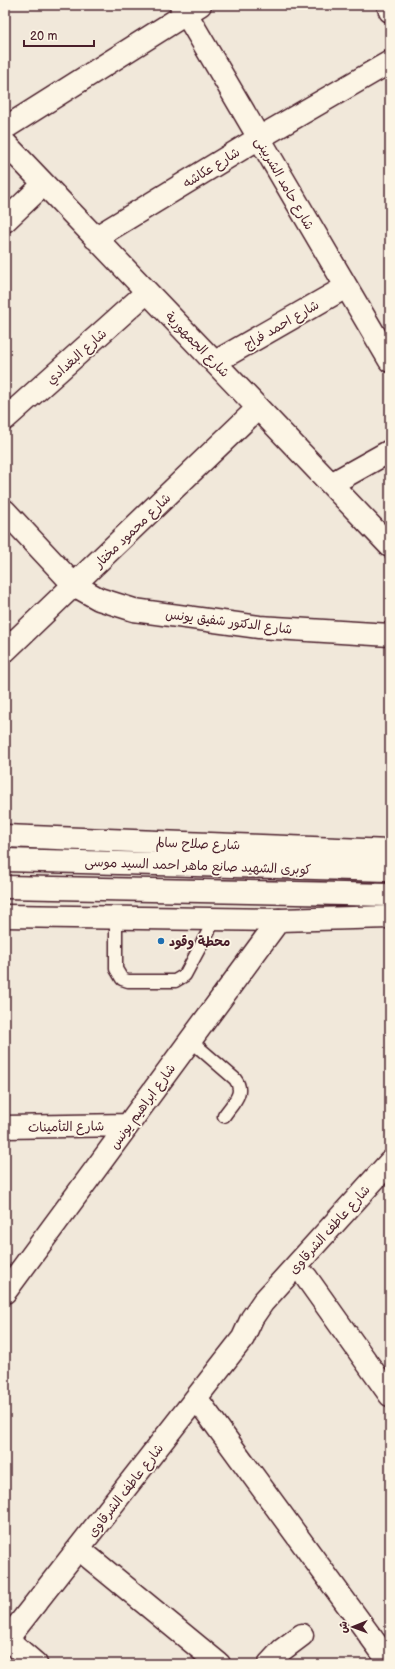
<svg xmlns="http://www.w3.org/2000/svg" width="395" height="1669" viewBox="0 0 395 1669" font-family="'Balsamiq Sans','Playpen Sans Arabic',sans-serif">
<rect width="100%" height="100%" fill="#f1e8da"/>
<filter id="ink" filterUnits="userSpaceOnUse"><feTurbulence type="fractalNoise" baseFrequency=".025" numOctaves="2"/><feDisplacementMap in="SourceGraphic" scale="8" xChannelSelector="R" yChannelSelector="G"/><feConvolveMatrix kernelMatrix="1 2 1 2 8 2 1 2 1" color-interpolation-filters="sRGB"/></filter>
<g filter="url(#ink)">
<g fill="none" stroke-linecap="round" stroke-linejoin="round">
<defs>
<path id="service" d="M116,918V969L122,979L128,981H175L185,975L215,919
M190,1040L235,1079C246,1093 232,1104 224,1116"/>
<path id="minor" d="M181,5L390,361
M388,5L390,11
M5,128L200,5
M5,143L390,546
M5,221L44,184
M95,238L259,138L390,62
M215,362L346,287
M5,419L147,292
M331,484L390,451
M5,511L74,585L99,599L134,610L259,627L390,635
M5,651L258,408
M5,1127L128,1125
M306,1277L390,1395
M5,1292L279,920
M197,1399L390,1663
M79,1549L219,1664
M7,1639L36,1664
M269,1664L282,1650L302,1635"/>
<path id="tertiary" d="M5,1642L243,1338L252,1318L263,1302L390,1162"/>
<path id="primary" d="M5,836L390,851
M5,860L390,870
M5,887L390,895
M5,916L279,920L390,917"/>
</defs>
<use href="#service" stroke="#4a1f2b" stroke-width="15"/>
<use href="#minor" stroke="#4a1f2b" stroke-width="25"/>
<use href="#tertiary" stroke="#4a1f2b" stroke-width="25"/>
<use href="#primary" stroke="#4a1f2b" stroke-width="25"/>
<use href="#service" stroke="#fcf5e5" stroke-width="12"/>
<use href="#minor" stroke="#fcf5e5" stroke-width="22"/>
<use href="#tertiary" stroke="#fcf5e5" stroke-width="22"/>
<use href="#primary" stroke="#fcf5e5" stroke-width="22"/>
</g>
</g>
<circle fill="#1f6fb2" stroke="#fcf5e5" stroke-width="1.5" cx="161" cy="941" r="4"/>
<g text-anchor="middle" stroke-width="3.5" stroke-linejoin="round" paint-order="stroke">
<g font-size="13" fill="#4a1f2b" stroke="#fcf5e5">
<text transform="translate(211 167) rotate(-32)" y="5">شارع عكاشه</text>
<text transform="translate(285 183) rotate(60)" y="5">شارع حامد الشربينى</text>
<text transform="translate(281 324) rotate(-30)" y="5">شارع احمد فراج</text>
<text transform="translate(198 344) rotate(46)" y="5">شارع الجمهورية</text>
<text transform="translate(76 356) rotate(-42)" y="5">شارع البغدادي</text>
<text transform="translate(132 530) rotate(-44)" y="5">شارع محمود مختار</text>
<text transform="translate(229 621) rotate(7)" y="5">شارع الدكتور شفيق يونس</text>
<text transform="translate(198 843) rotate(2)" y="5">شارع صلاح سالم</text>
<text transform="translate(198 865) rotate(2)" y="5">كوبرى الشهيد صانع ماهر احمد السيد موسى</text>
<text transform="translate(142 1106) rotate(-54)" y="5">شارع ابراهيم يونس</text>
<text transform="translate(66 1126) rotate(-1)" y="5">شارع التأمينات</text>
<text transform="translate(329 1229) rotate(-48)" y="5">شارع عاطف الشرقاوى</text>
<text transform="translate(125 1490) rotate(-52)" y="5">شارع عاطف الشرقاوى</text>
</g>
<g font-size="13" font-weight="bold" fill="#4a1f2b" stroke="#fcf5e5" text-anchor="start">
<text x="169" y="946">محطة وقود</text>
</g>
</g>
<rect width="395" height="1669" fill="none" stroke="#fcf5e5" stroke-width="20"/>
<rect x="10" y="10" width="375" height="1649" fill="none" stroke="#4a1f2b" stroke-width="1.5" filter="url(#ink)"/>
<g transform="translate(353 1627) rotate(269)" stroke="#fcf5e5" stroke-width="3" paint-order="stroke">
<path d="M0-3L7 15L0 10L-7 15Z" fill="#4a1f2b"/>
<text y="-6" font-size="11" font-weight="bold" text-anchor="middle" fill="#4a1f2b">ش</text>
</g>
<path d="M24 40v6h70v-6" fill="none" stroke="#4a1f2b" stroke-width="2"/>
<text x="30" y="40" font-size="12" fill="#4a1f2b" stroke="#fcf5e5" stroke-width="3" paint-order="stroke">20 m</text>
</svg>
